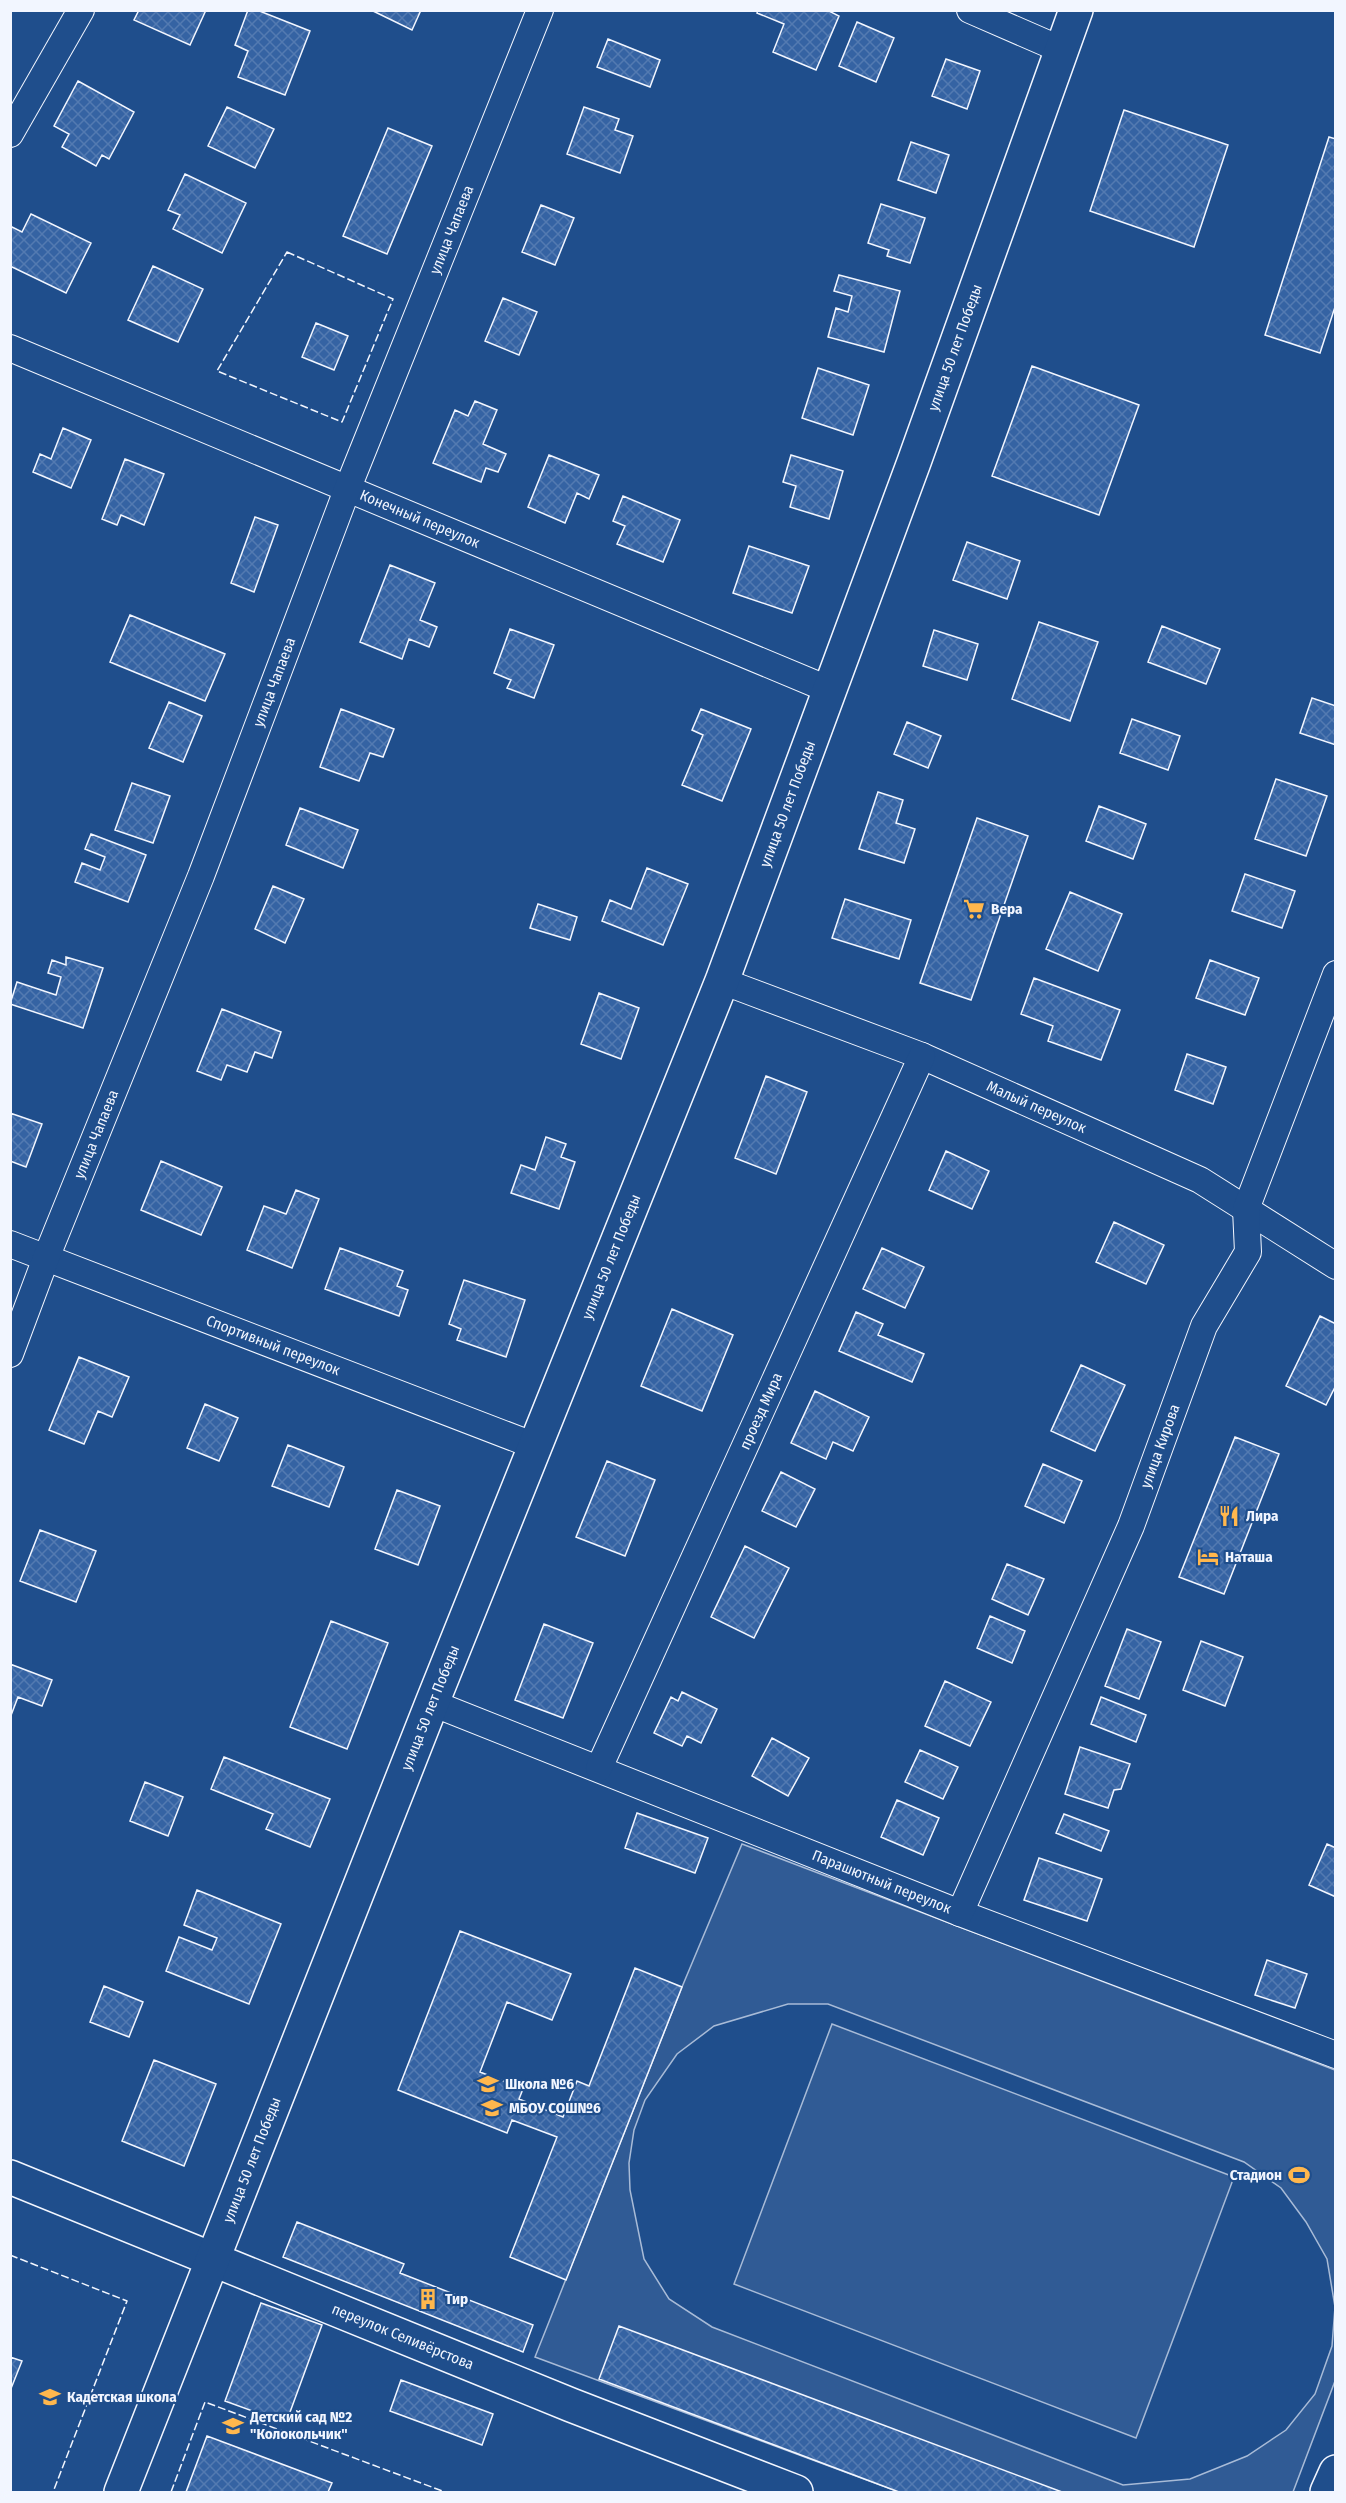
<svg xmlns="http://www.w3.org/2000/svg" width="1346" height="2503" viewBox="0 0 1346 2503" font-family="'Fira Sans Condensed',sans-serif">
<defs>
<pattern id="building-cross-hatch" width="8" height="8" patternUnits="userSpaceOnUse" patternTransform="scale(1.5)"><rect width="8" height="8" fill="#3563a3"/><path d="M0 0l8 8M0 8l8-8" fill="none" stroke="#537ab1"/></pattern>
</defs>
<rect width="100%" height="100%" fill="#1f4e8c"/>
<path fill="#305b95" stroke="#a8bbd7" stroke-width="1.5" fill-rule="evenodd" d="M742,1844L1335,2070V2381L1293,2492H899L535,2357L682,1987ZM788,2004H828L1244,2162L1281,2188L1306,2222L1327,2259L1335,2307L1332,2346L1315,2394L1286,2430L1247,2456L1190,2479L1123,2485L712,2327L669,2299L644,2259L630,2190L629,2163L634,2130L645,2100L677,2054L714,2026Z
M832,2024L1234,2177L1136,2438L734,2284Z"/>
<path fill="url(#building-cross-hatch)" stroke="#f2f6ff" stroke-width="1.5" d="M139,10H206L190,45L134,20Z
M248,10H257L310,31L285,95L238,77L248,51L235,45Z
M371,10H421L412,30Z
M758,10H827L839,16L816,70L773,52L784,24L757,13Z
M857,22L894,38L876,82L839,66Z
M608,39L660,60L650,87L597,67Z
M946,59L980,71L967,109L932,96Z
M78,81L134,112L109,159L102,155L96,166L62,147L69,134L54,126Z
M227,107L274,129L255,168L208,146Z
M584,107L619,119L615,130L633,136L620,173L567,154Z
M1124,110L1228,145L1194,247L1090,211Z
M388,128L432,146L387,254L343,236Z
M1329,137L1336,139V304L1320,353L1265,335Z
M911,142L949,155L936,193L898,180Z
M185,174L246,203L222,253L173,229L180,215L168,210Z
M881,204L925,218L910,263L887,256L889,250L868,243Z
M541,205L574,218L555,265L522,252Z
M31,214L91,243L66,293L10,266V226L22,232Z
M153,266L203,289L178,342L128,320Z
M839,275L900,291L884,352L828,337L836,308L848,312L852,296L834,291Z
M503,298L537,312L519,355L485,341Z
M316,323L348,336L334,370L302,357Z
M1032,366L1139,405L1099,515L992,476Z
M818,368L869,385L853,435L802,418Z
M475,401L497,410L483,444L506,454L498,472L486,468L481,482L433,463L455,410L468,416Z
M63,428L91,440L71,488L33,472L40,454L51,459Z
M549,455L599,475L589,499L577,493L565,523L528,507Z
M791,455L843,471L829,519L790,507L796,486L783,482Z
M125,459L164,474L144,525L121,515L117,525L102,519Z
M623,496L680,520L663,562L617,544L625,526L613,521Z
M255,517L278,525L254,592L231,583Z
M967,542L1020,561L1007,599L953,580Z
M749,546L809,566L792,613L733,593Z
M390,565L435,583L420,620L437,627L429,647L409,639L402,659L360,642Z
M130,615L225,654L205,701L110,662Z
M1039,622L1098,642L1070,721L1012,699Z
M1162,626L1220,649L1206,684L1148,662Z
M510,629L554,645L534,698L507,688L511,680L494,673Z
M934,630L978,644L967,680L923,666Z
M1312,698L1336,706V745L1300,733Z
M169,702L202,716L183,762L149,748Z
M341,709L394,729L383,757L370,753L359,781L320,767Z
M701,709L751,729L722,801L682,785L703,735L692,730Z
M1132,719L1180,736L1168,770L1120,753Z
M907,722L941,736L928,768L894,754Z
M1276,779L1327,796L1306,856L1255,839Z
M132,783L170,796L153,843L115,830Z
M878,792L903,800L896,823L915,829L904,863L859,849Z
M1099,806L1146,824L1133,859L1086,841Z
M300,808L358,830L343,868L286,845Z
M977,818L1028,836L971,1000L920,983Z
M91,834L146,855L128,902L75,882L82,863L100,870L105,857L85,849Z
M647,868L688,884L663,945L602,921L610,900L631,909Z
M1245,874L1295,891L1282,928L1232,911Z
M273,886L304,899L285,943L255,929Z
M1070,892L1122,914L1098,971L1046,949Z
M845,899L911,920L899,959L832,938Z
M538,904L577,917L570,940L530,928Z
M66,957L103,968L83,1028L10,1004L17,982L56,995L61,977L48,973L52,960L66,965Z
M1210,960L1259,978L1245,1015L1196,998Z
M1034,978L1120,1010L1101,1060L1048,1041L1053,1026L1021,1014Z
M599,993L639,1008L621,1059L581,1044Z
M222,1009L281,1032L272,1058L255,1052L247,1072L227,1065L221,1080L197,1071Z
M1187,1054L1226,1067L1213,1104L1175,1090Z
M766,1076L807,1092L776,1174L735,1158Z
M10,1113L42,1124L26,1167L10,1161Z
M546,1137L566,1144L561,1157L575,1162L559,1209L511,1193L521,1165L535,1170Z
M946,1151L989,1171L972,1209L929,1190Z
M161,1161L222,1187L201,1235L141,1210Z
M296,1190L319,1199L292,1268L247,1250L264,1206L286,1214Z
M1114,1222L1164,1245L1146,1284L1096,1262Z
M340,1248L403,1271L397,1286L408,1290L399,1316L325,1289Z
M882,1248L924,1267L905,1308L863,1289Z
M464,1280L525,1300L506,1357L457,1340L461,1329L449,1324Z
M672,1309L733,1335L702,1411L641,1386Z
M856,1312L883,1324L878,1335L924,1354L912,1382L839,1351Z
M1320,1316L1336,1324V1385L1326,1405L1286,1386Z
M79,1357L129,1377L112,1417L98,1411L84,1444L49,1430Z
M1081,1365L1125,1385L1095,1451L1051,1431Z
M815,1391L869,1417L853,1451L833,1442L826,1459L791,1443Z
M205,1404L238,1418L219,1461L187,1448Z
M1235,1437L1279,1454L1224,1594L1179,1577Z
M288,1445L344,1467L329,1507L272,1486Z
M607,1461L655,1480L625,1556L576,1537Z
M1043,1464L1082,1481L1064,1523L1025,1506Z
M781,1472L815,1489L796,1527L762,1511Z
M397,1490L440,1506L418,1565L375,1549Z
M40,1530L96,1551L76,1602L20,1581Z
M745,1546L789,1568L754,1638L711,1617Z
M1007,1564L1044,1579L1028,1615L992,1599Z
M990,1616L1025,1631L1012,1663L977,1648Z
M331,1621L388,1643L347,1749L290,1727Z
M544,1624L593,1643L563,1718L515,1700Z
M1127,1629L1161,1642L1139,1699L1105,1686Z
M1201,1641L1243,1657L1225,1706L1183,1690Z
M10,1664L52,1680L42,1706L18,1697L10,1718Z
M945,1681L991,1702L970,1746L925,1726Z
M682,1692L717,1709L701,1743L687,1736L682,1746L654,1733L671,1697L678,1701Z
M1101,1697L1146,1715L1136,1742L1091,1724Z
M772,1738L809,1758L788,1796L752,1776Z
M1080,1747L1130,1764L1121,1789L1114,1790L1108,1808L1065,1794Z
M920,1750L958,1767L943,1799L905,1782Z
M224,1757L330,1799L310,1847L266,1829L273,1814L211,1789Z
M145,1782L183,1797L168,1836L130,1821Z
M897,1800L939,1818L923,1855L881,1837Z
M637,1813L708,1838L695,1873L625,1848Z
M1064,1814L1109,1831L1101,1851L1056,1833Z
M1327,1844L1336,1848V1897L1309,1885Z
M1039,1858L1102,1879L1087,1921L1024,1900Z
M197,1890L281,1924L249,2004L166,1971L179,1937L212,1950L217,1938L184,1925Z
M460,1931L571,1974L552,2020L507,2002L480,2072L523,2089L519,2099L563,2117L577,2081L589,2086L635,1968L682,1987L566,2280L510,2257L557,2137L512,2120L507,2133L398,2090Z
M1267,1960L1307,1974L1295,2008L1255,1995Z
M104,1986L143,2002L129,2037L90,2022Z
M154,2060L216,2084L184,2166L122,2141Z
M297,2222L404,2264L400,2273L533,2325L523,2352L283,2257Z
M261,2303L322,2325L286,2423L225,2401Z
M619,2326L1062,2492H899L599,2379Z
M10,2357L22,2361L10,2391Z
M401,2380L493,2414L482,2445L390,2411Z
M207,2436L332,2483L328,2492H186Z"/>
<g fill="none" stroke-linecap="round" stroke-linejoin="round">
<defs>
<g id="street">
<path d="M970,10L1062,50"/>
<path d="M10,134L81,10"/>
<path id="s1" d="M10,348L830,690"/>
<path id="s2" d="M722,981L922,1056L1200,1180L1336,1266"/>
<path id="s3" d="M10,1244L535,1446"/>
<path id="s4" d="M10,1354L46,1258L201,876L347,490L540,10"/>
<path id="s5" d="M432,1703L960,1913L1336,2055"/>
<path id="s6" d="M599,1768L922,1056"/>
<path id="s7" d="M960,1913L1131,1526L1204,1326L1248,1252L1246,1209L1336,974"/>
</g>
<g id="secondary">
<path id="s8" d="M10,2177L571,2405L796,2492"/>
<path id="s9" d="M121,2492L432,1703L722,981L914,462L1076,10"/>
<path d="M1327,2492L1336,2472"/>
</g>
</defs>
<use href="#street" stroke="#f2f6ff" stroke-width="28"/>
<use href="#secondary" stroke="#f2f6ff" stroke-width="36"/>
<use href="#street" stroke="#1f4e8c" stroke-width="26"/>
<use href="#secondary" stroke="#1f4e8c" stroke-width="33"/>
<path stroke="#f2f6ff" stroke-width="1.5" stroke-dasharray="8 3" stroke-linecap="butt" d="M287,252L393,299L342,422L217,371Z
M10,2255L127,2301L53,2492
M171,2492L205,2402L445,2492"/>
</g>
<defs>
<symbol id="supermarket-bare" viewBox="-9 -9 18 18"><path d="M-6-5.5h2.5l.6 2H6L4.5 2H-2.5L-4.4-4H-6ZM-1.5 3.2a1.3 1.3 0 1 0 .1 0ZM3 3.2a1.3 1.3 0 1 0 .1 0Z" fill="#ffb74d" stroke="#1f4e8c" stroke-width="2.5" paint-order="stroke"/></symbol>
<symbol id="restaurant-bare" viewBox="-9 -9 18 18"><path d="M-5-6h1v4h1v-4h1v4h1v-4h1v5L-1.5 .5V6h-2V.5L-5-1ZM5-6V6H3V1.5H1.5Q1.5-4 5-6Z" fill="#ffb74d" stroke="#1f4e8c" stroke-width="2.5" paint-order="stroke"/></symbol>
<symbol id="hotel-bare" viewBox="-9 -9 18 18"><path d="M-6-4.5h1.5V1H6V5H4.5V3h-9V5H-6ZM-4 0a1.8 1.8 0 1 1 3.6 0ZM.5 0V-2.5h3Q6-2.5 6 0Z" fill="#ffb74d" stroke="#1f4e8c" stroke-width="2.5" paint-order="stroke"/></symbol>
<symbol id="school-bare" viewBox="-9 -9 18 18"><path d="M0-5L7-2L0 1L-7-2ZM-4 1L0 2.5L4 1V4Q0 6-4 4Z" fill="#ffb74d" stroke="#1f4e8c" stroke-width="2.5" paint-order="stroke"/></symbol>
<symbol id="stadium-bare" viewBox="-9 -9 18 18"><path d="M0-5a6.5 5 0 1 0 0 10a6.5 5 0 1 0 0-10ZM-3.5-1.8h7v3.6h-7Z" fill="#ffb74d" stroke="#1f4e8c" stroke-width="2.5" paint-order="stroke"/></symbol>
<symbol id="building-bare" viewBox="-9 -9 18 18"><path d="M-4-6H4V6H1V3H-1V6H-4ZM-2.5-4.3h1.7v1.8h-1.7ZM.8-4.3h1.7v1.8H.8ZM-2.5-1h1.7V.8h-1.7ZM.8-1h1.7V.8H.8Z" fill="#ffb74d" stroke="#1f4e8c" stroke-width="2.5" paint-order="stroke"/></symbol>
</defs>
<g fill-rule="evenodd">
<use href="#supermarket-bare" x="959" y="894" width="30" height="30"/>
<use href="#restaurant-bare" x="1214" y="1501" width="30" height="30"/>
<use href="#hotel-bare" x="1193" y="1542" width="30" height="30"/>
<use href="#school-bare" x="473" y="2069" width="30" height="30"/>
<use href="#school-bare" x="477" y="2093" width="30" height="30"/>
<use href="#stadium-bare" x="1284" y="2160" width="30" height="30"/>
<use href="#building-bare" x="413" y="2284" width="30" height="30"/>
<use href="#school-bare" x="35" y="2382" width="30" height="30"/>
<use href="#school-bare" x="218" y="2411" width="30" height="30"/>
</g>
<g text-anchor="middle" stroke-width="4.5" stroke-linejoin="round" paint-order="stroke">
<g font-size="15" fill="#f2f6ff" stroke="#1f4e8c">
<text dy="5" stroke="none"><textPath href="#s4" startOffset="1208">улица Чапаева</textPath></text>
<text dy="5" stroke="none"><textPath href="#s9" startOffset="2301">улица 50 лет Победы</textPath></text>
<text dy="5" stroke="none"><textPath href="#s1" startOffset="444">Конечный переулок</textPath></text>
<text dy="5" stroke="none"><textPath href="#s4" startOffset="722">улица Чапаева</textPath></text>
<text dy="5" stroke="none"><textPath href="#s9" startOffset="1815">улица 50 лет Победы</textPath></text>
<text dy="5" stroke="none"><textPath href="#s2" startOffset="339">Малый переулок</textPath></text>
<text dy="5" stroke="none"><textPath href="#s4" startOffset="236">улица Чапаева</textPath></text>
<text dy="5" stroke="none"><textPath href="#s9" startOffset="1329">улица 50 лет Победы</textPath></text>
<text dy="5" stroke="none"><textPath href="#s3" startOffset="282">Спортивный переулок</textPath></text>
<text dy="5" stroke="none"><textPath href="#s6" startOffset="392">проезд Мира</textPath></text>
<text dy="5" stroke="none"><textPath href="#s7" startOffset="508">улица Кирова</textPath></text>
<text dy="5" stroke="none"><textPath href="#s9" startOffset="843">улица 50 лет Победы</textPath></text>
<text dy="5" stroke="none"><textPath href="#s5" startOffset="484">Парашютный переулок</textPath></text>
<text dy="5" stroke="none"><textPath href="#s9" startOffset="357">улица 50 лет Победы</textPath></text>
<text dy="5" stroke="none"><textPath href="#s8" startOffset="424">переулок Селивёрстова</textPath></text>
</g>
<g font-size="15" font-weight="bold" fill="#f2f6ff" stroke="#1f4e8c" text-anchor="start">
<text x="991" y="914">Вера</text>
<text x="1246" y="1521">Лира</text>
<text x="1225" y="1562">Наташа</text>
<text x="505" y="2089">Школа №6</text>
<text x="509" y="2113">МБОУ СОШ№6</text>
<text x="1282" y="2180" text-anchor="end">Стадион</text>
<text x="445" y="2304">Тир</text>
<text x="67" y="2402">Кадетская школа</text>
<text x="250" y="2422">Детский сад №2<tspan x="250" dy="17">"Колокольчик"</tspan></text>
</g>
</g>
<rect width="1346" height="2503" fill="none" stroke="#f2f6ff" stroke-width="24"/>
</svg>
